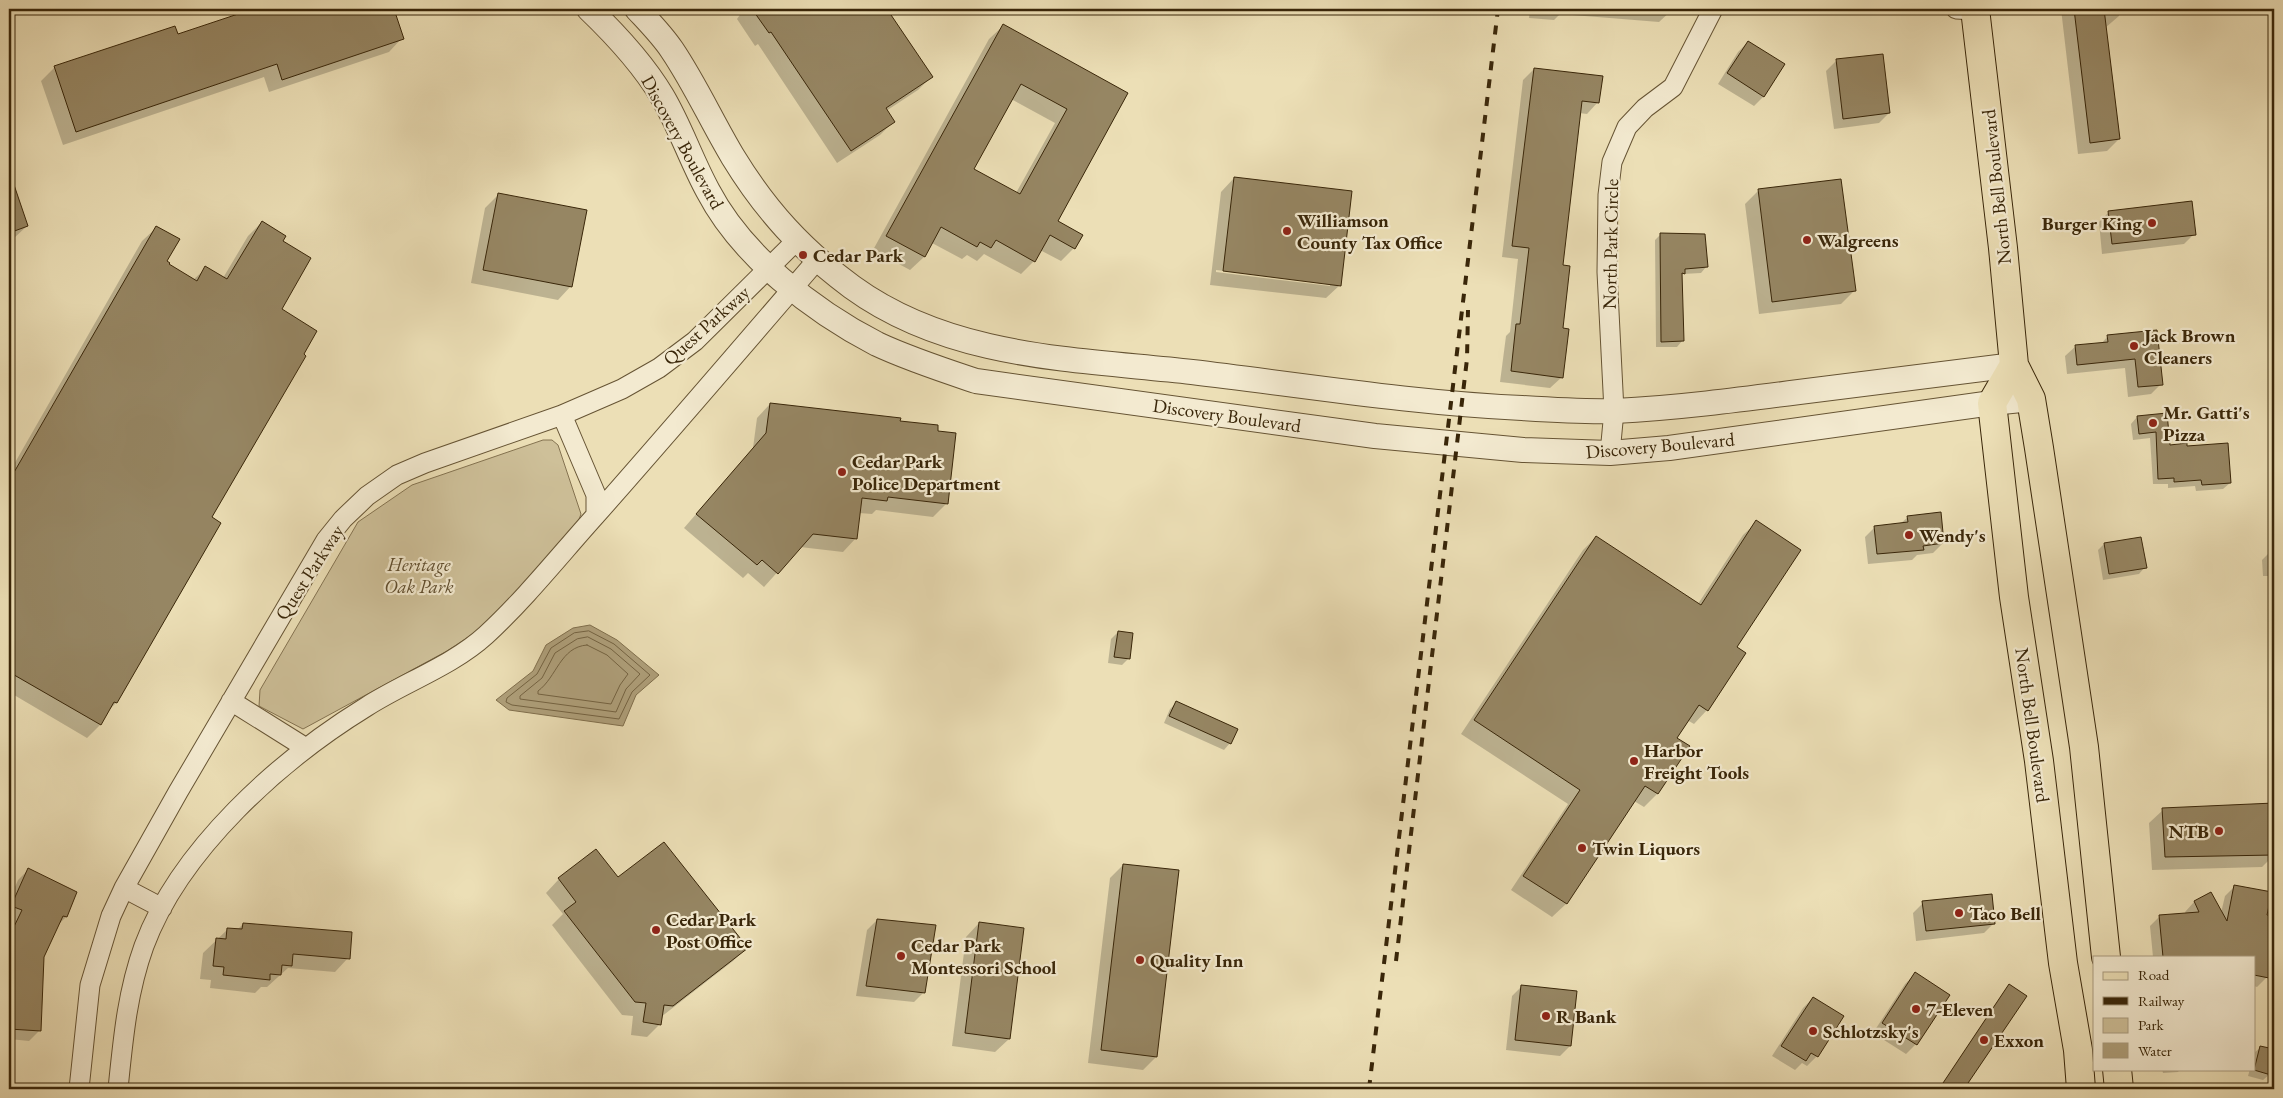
<svg xmlns="http://www.w3.org/2000/svg" width="2283" height="1098" viewBox="0 0 2283 1098" font-family="'EB Garamond',serif">
<rect width="100%" height="100%" fill="#ecdfb6"/>
<filter id="stains"><feTurbulence type="fractalNoise" baseFrequency=".004" numOctaves="4"/><feColorMatrix values="0 0 0 0 .2 0 0 0 0 .09 0 0 0 0 .02 0 0 0 .5 -.17"/></filter>
<radialGradient id="worn" r=".72"><stop offset=".6" stop-color="#630" stop-opacity="0"/><stop offset="1" stop-color="#630" stop-opacity=".3"/></radialGradient>
<path fill="#cec099" stroke="#847351" d="M543,440H552L558,445L581,514L578,522L491,622L447,651L303,729L259,706L260,690L358,522L412,485Z"/>
<path fill="#afa07b" stroke="#806f4d" d="M590,625L617,640L659,675L636,695L623,726L509,710L496,700L533,671L546,645L573,628Z"/>
<path fill="#0003" fill-rule="evenodd" d="M17,9H27L18,12Z
M246,9H392L402,38L389,52L269,92L264,77L63,145L41,81L55,67L177,36L242,13Z
M744,9H892L888,13L931,77L918,90L886,111L893,122L880,135L837,163L758,44L755,46L737,19Z
M1530,9H1673L1659,22L1560,14L1554,20L1529,18Z
M2061,9H2119V16L2105,28L2119,139L2107,151L2078,154Z
M1003,26L1127,94L1056,222L1074,248L1061,261L1040,250L1034,261L1021,274L984,254L977,261L967,255L962,259L932,243L924,257L910,270L873,250L989,39ZM1011,99L1055,123L1016,193L972,169Z
M1748,42L1764,96L1754,106L1718,84L1738,52Z
M1836,61L1889,113L1879,123L1834,129L1826,71Z
M1534,69L1598,102L1587,114L1579,113L1561,266L1562,377L1550,388L1500,382L1506,336L1510,332L1518,259L1502,257L1523,80Z
M9,172L27,226L13,239L9,241Z
M1234,178L1340,285L1326,298L1210,285L1221,192ZM1216,270L1330,283V286L1216,272Z
M1758,191L1854,291L1841,304L1759,314L1745,204Z
M498,195L571,286L558,300L471,283L485,208Z
M2109,212L2194,234L2184,244L2102,254L2099,222Z
M262,222L281,242V309L210,518L116,703L108,711L100,725L87,738L9,692V473L142,241L156,228L167,265L193,280L206,268L223,278L248,236Z
M1661,234L1706,267L1701,273L1683,274L1681,276L1682,341L1677,347H1656L1655,240Z
M2156,332L2161,384L2151,394L2128,397L2125,368L2067,374L2065,356L2076,346L2101,344L2108,336Z
M770,404L899,422L947,503L933,517L876,510L872,514L859,513L856,538L843,552L800,547L764,587L748,573L743,578L684,528L753,448L757,418Z
M2166,414L2169,447H2186L2230,483L2223,489L2196,491L2195,486L2168,488V484H2153L2150,438L2133,440L2131,424L2137,417Z
M1908,517L1943,543L1933,553L1917,555L1912,560L1868,564L1865,537L1875,527L1900,524Z
M1757,522L1707,710L1694,724L1687,720L1675,738L1688,746L1657,794L1644,807L1634,801L1566,904L1552,917L1511,890L1568,804L1461,734L1583,550L1596,537L1698,604L1743,535Z
M2140,538L2145,567L2139,574L2103,580L2098,550L2104,544Z
M2269,553H2274V576H2263L2262,560Z
M1118,632L1129,658L1122,665L1108,663L1111,639Z
M1176,703L1230,743L1224,750L1164,723L1170,709Z
M2273,805L2274,855L2262,867L2152,870L2149,823L2163,810Z
M596,851L618,879L746,948L733,961L661,1017L660,1024L647,1037L631,1035L633,1016L622,1015L552,925L563,914L546,893L559,879Z
M1123,865L1156,1057L1143,1070L1088,1063L1110,878Z
M28,870L76,892L66,917L57,926L43,956L39,1031L29,1041L9,1039V929L13,920L9,919V901L18,880Z
M2235,886L2260,947L2267,977L2257,987L2254,986V957H2153L2150,926L2160,916L2186,914L2185,912L2194,902L2211,893L2221,913L2225,896Z
M1923,903L1994,923L1984,933L1916,941L1913,913Z
M877,920L924,992L914,1002L856,996L867,930Z
M979,923L1009,1039L995,1052L952,1046L966,937Z
M243,924L348,958L335,972L288,968L267,987H261L255,993L210,988L211,980L200,979L203,953L228,929L237,930Z
M1915,974L1948,995L1916,1044L1906,1054L1873,1033L1905,984Z
M1522,986L1570,1046L1560,1056L1506,1050L1512,996Z
M1813,998L1842,1017L1817,1056L1807,1066L1802,1063L1795,1070L1772,1056L1803,1008Z
M2261,1047L2274,1051L2270,1074L2263,1080L2248,1076L2250,1069H2254V1053Z
M2162,1069H2180L2178,1072L2163,1073Z"/>
<g fill="none" stroke-linecap="round" stroke-linejoin="round">
<path stroke="#746342" stroke-width="1" d="M589,631L614,644L650,675L632,692L619,719L512,705L506,702L507,698L537,674L551,648L574,633Z
M588,637L611,649L640,674L626,689L616,712L520,699V696L542,678L555,653L577,639Z
M587,645L607,655L628,674L620,685L611,704L538,694V691C557,677 560,647 587,645Z"/>
</g>
<path fill="#968663" stroke="#392609" fill-rule="evenodd" d="M253,9H394L404,39L282,80L277,64L76,132L54,66L175,26L178,34Z
M752,9H887L933,77L886,108L895,122L851,151L771,32L769,33Z
M2074,9H2104L2120,139L2090,143Z
M1003,24L1128,93L1058,221L1083,235L1075,249L1050,235L1035,262L996,240L991,248L980,242L977,247L941,227L925,257L886,236ZM1021,84L1067,109L1020,194L974,169Z
M1748,41L1785,64L1764,97L1727,73Z
M1883,54L1890,113L1843,119L1836,59Z
M1534,68L1603,76L1599,103L1582,101L1563,265L1570,266L1563,328L1569,329L1563,378L1511,371L1516,324H1520L1529,248L1512,246Z
M11,176L28,226L9,233V177Z
M1234,177L1352,191L1341,286L1223,271Z
M1841,179L1856,291L1772,302L1758,189Z
M498,193L587,210L572,287L483,270Z
M2192,201L2196,235L2112,244L2108,211Z
M262,221L286,236L283,241L311,258L282,309L317,331L304,354L306,356L212,517L221,523L117,703L114,702L101,725L9,672V481L156,226L180,239L167,261L170,263L169,264L197,281L205,266L227,279Z
M1660,233L1705,234L1708,267L1685,269V274L1682,273L1684,341L1661,342Z
M2157,330L2163,385L2138,387L2135,359L2077,365L2075,345L2108,342L2107,335Z
M770,403L901,418L900,421L938,425V431L956,433L948,504L888,497L887,501L862,498L857,539L813,534L778,574L762,560L757,565L696,514L766,433Z
M2167,413L2170,445L2187,443V446L2228,443L2231,483L2202,485L2201,480L2174,482V478L2158,479L2156,432L2139,434L2137,416Z
M1941,512L1944,543L1923,546L1924,550L1877,554L1874,526L1908,522L1907,516Z
M1756,520L1801,550L1737,647L1746,653L1708,711L1699,705L1677,738L1690,746L1658,794L1645,786L1567,904L1523,876L1580,790L1474,720L1596,536L1701,605Z
M2141,537L2147,568L2109,574L2104,543Z
M1118,631L1133,633L1130,659L1114,657Z
M1176,701L1238,729L1231,744L1169,716Z
M2274,803V855L2165,857L2162,808Z
M664,842L748,948L673,1006L664,1005L661,1025L643,1022L646,1003L635,1002L564,911L576,902L558,878L596,849L618,877Z
M1123,864L1179,870L1157,1057L1101,1050Z
M28,868L77,892L67,917L63,916L44,957L41,1031L9,1029V937L22,910L11,906Z
M2234,885L2272,892L2267,915L2274,916V979L2254,975V957H2163L2159,915L2199,912L2194,901L2211,892L2227,921Z
M1992,894L1995,924L1926,931L1922,901Z
M877,919L936,925L925,993L866,986Z
M979,922L1024,928L1010,1039L965,1033Z
M243,923L352,932L350,959L293,954L292,966L282,965L281,975L270,974V980L223,975L224,967L213,966L216,938L226,939L227,928L242,929Z
M1915,972L1950,995L1917,1045L1882,1023Z
M2009,984L2027,996L1964,1089H1939Z
M1521,985L1577,991L1571,1046L1515,1040Z
M1813,997L1844,1016L1818,1057L1811,1053L1806,1061L1781,1046Z
M2260,1046L2274,1049L2271,1075L2254,1070Z"/>
<g fill="none" stroke-linecap="round" stroke-linejoin="round">
<defs>
<path id="minor" d="M1956,9L1975,10
M562,415L596,495V515
M1610,453L1614,411L1607,272L1608,195L1612,162L1627,127L1645,108L1673,87L1713,9
M231,701L306,748
M124,888L162,908
M79,1089L90,985L111,916L124,888L178,792L326,540L343,519L367,496L397,475L425,463L562,415L622,389L659,368L695,341L796,241
M118,1089C123,1040 127,993 144,946C180,849 280,760 366,707C405,682 452,666 486,635C526,598 560,555 596,515C671,430 744,345 817,260"/>
<path id="tertiary" d="M589,9C615,34 643,64 662,96C680,126 691,160 708,191C742,256 813,311 877,344C909,359 943,370 976,381L1375,436L1523,450L1610,453L1669,448L1992,403L2031,399
M637,9C649,22 662,35 672,50C695,84 712,122 733,157C766,211 802,250 852,287C951,359 1076,359 1192,372C1302,385 1412,403 1522,408C1553,410 1584,412 1615,411C1676,408 1738,400 1799,392C1871,383 1942,374 2014,365"/>
<path id="primary" d="M1975,9L2003,248L2014,365L2031,399L2039,448L2084,747L2106,957
M2014,365L1992,403L2014,597L2039,761L2063,963L2078,1050L2081,1089
M2117,1069L2119,1089"/>
</defs>
<use href="#minor" stroke="#665434" stroke-width="21"/>
<use href="#tertiary" stroke="#665434" stroke-width="26"/>
<use href="#primary" stroke="#392609" stroke-width="30"/>
<use href="#minor" stroke="#f3ead0" stroke-width="19"/>
<use href="#tertiary" stroke="#f3ead0" stroke-width="24"/>
<use href="#primary" stroke="#ecdfb6" stroke-width="28"/>
<path stroke="#392609" stroke-width="4" stroke-dasharray="9 9" stroke-linecap="butt" d="M1396,961L1467,359L1468,310
M1369,1089L1498,9"/>
</g>
<g fill="#8f2418" stroke="#f3ead0" stroke-width="2">
<circle cx="2152" cy="223" r="5"/>
<circle cx="1287" cy="231" r="5"/>
<circle cx="1807" cy="240" r="5"/>
<circle cx="803" cy="255" r="5"/>
<circle cx="2134" cy="346" r="5"/>
<circle cx="2153" cy="423" r="5"/>
<circle cx="842" cy="472" r="5"/>
<circle cx="1909" cy="535" r="5"/>
<circle cx="1634" cy="761" r="5"/>
<circle cx="2219" cy="831" r="5"/>
<circle cx="1582" cy="848" r="5"/>
<circle cx="1959" cy="913" r="5"/>
<circle cx="656" cy="930" r="5"/>
<circle cx="901" cy="956" r="5"/>
<circle cx="1140" cy="960" r="5"/>
<circle cx="1916" cy="1009" r="5"/>
<circle cx="1546" cy="1016" r="5"/>
<circle cx="1813" cy="1031" r="5"/>
<circle cx="1984" cy="1040" r="5"/>
</g>
<g text-anchor="middle" stroke-width="4.5" stroke-linejoin="round" paint-order="stroke">
<g font-size="19" fill="#392609" stroke="#f3ead0">
<text transform="translate(683 142) rotate(61)" y="7">Discovery Boulevard</text>
<text transform="translate(1996 187) rotate(-96)" y="7">North Bell Boulevard</text>
<text transform="translate(1610 244) rotate(-89)" y="7">North Park Circle</text>
<text transform="translate(706 325) rotate(-42)" y="7">Quest Parkway</text>
<text transform="translate(1227 415) rotate(8)" y="7">Discovery Boulevard</text>
<text transform="translate(1660 445) rotate(-5)" y="7">Discovery Boulevard</text>
<text transform="translate(309 572) rotate(-57)" y="7">Quest Parkway</text>
<text transform="translate(2033 725) rotate(82)" y="7">North Bell Boulevard</text>
</g>
<g font-size="19" font-weight="bold" fill="#392609" stroke="#f3ead0" text-anchor="start">
<text x="1297" y="227">Williamson<tspan x="1297" dy="22">County Tax Office</tspan></text>
<text x="2142" y="230" text-anchor="end">Burger King</text>
<text x="1817" y="247">Walgreens</text>
<text x="813" y="262">Cedar Park</text>
<text x="2144" y="342">Jack Brown<tspan x="2144" dy="22">Cleaners</tspan></text>
<text x="2163" y="419">Mr. Gatti's<tspan x="2163" dy="22">Pizza</tspan></text>
<text x="852" y="468">Cedar Park<tspan x="852" dy="22">Police Department</tspan></text>
<text x="1919" y="542">Wendy's</text>
<text x="1644" y="757">Harbor<tspan x="1644" dy="22">Freight Tools</tspan></text>
<text x="2209" y="838" text-anchor="end">NTB</text>
<text x="1592" y="855">Twin Liquors</text>
<text x="1969" y="920">Taco Bell</text>
<text x="666" y="926">Cedar Park<tspan x="666" dy="22">Post Office</tspan></text>
<text x="911" y="952">Cedar Park<tspan x="911" dy="22">Montessori School</tspan></text>
<text x="1150" y="967">Quality Inn</text>
<text x="1926" y="1016">7-Eleven</text>
<text x="1556" y="1023">R Bank</text>
<text x="1823" y="1038">Schlotzsky's</text>
<text x="1994" y="1047">Exxon</text>
</g>
<g font-size="19" font-style="italic" fill="#5e4c2d" stroke="#f3ead0">
<text x="419" y="571">Heritage<tspan x="419" dy="22">Oak Park</tspan></text>
</g>
</g>
<rect width="2283" height="1098" fill="none" stroke="#ecdfb6" stroke-width="30"/>
<rect x="10" y="10" width="2263" height="1078" fill="none" stroke="#392609" stroke-width="2.5"/>
<rect x="15" y="15" width="2253" height="1068" fill="none" stroke="#392609"/>
<rect x="2093" y="956" width="162" height="115" fill="#f3ead0" stroke="#a99c80"/>
<rect x="2103" y="972" width="25" height="8" fill="#ecdfb6" stroke="#a99c80"/>
<text x="2138" y="980" font-size="15" fill="#392609">Road</text>
<rect x="2103" y="997" width="25" height="8" fill="#392609" stroke="#a99c80"/>
<text x="2138" y="1006" font-size="15" fill="#392609">Railway</text>
<rect x="2103" y="1018" width="25" height="15" fill="#cec099" stroke="#a99c80"/>
<text x="2138" y="1030" font-size="15" fill="#392609">Park</text>
<rect x="2103" y="1043" width="25" height="15" fill="#afa07b" stroke="#a99c80"/>
<text x="2138" y="1056" font-size="15" fill="#392609">Water</text>
<rect width="100%" height="100%" filter="url(#stains)"/>
<rect width="100%" height="100%" fill="url(#worn)"/>
</svg>
